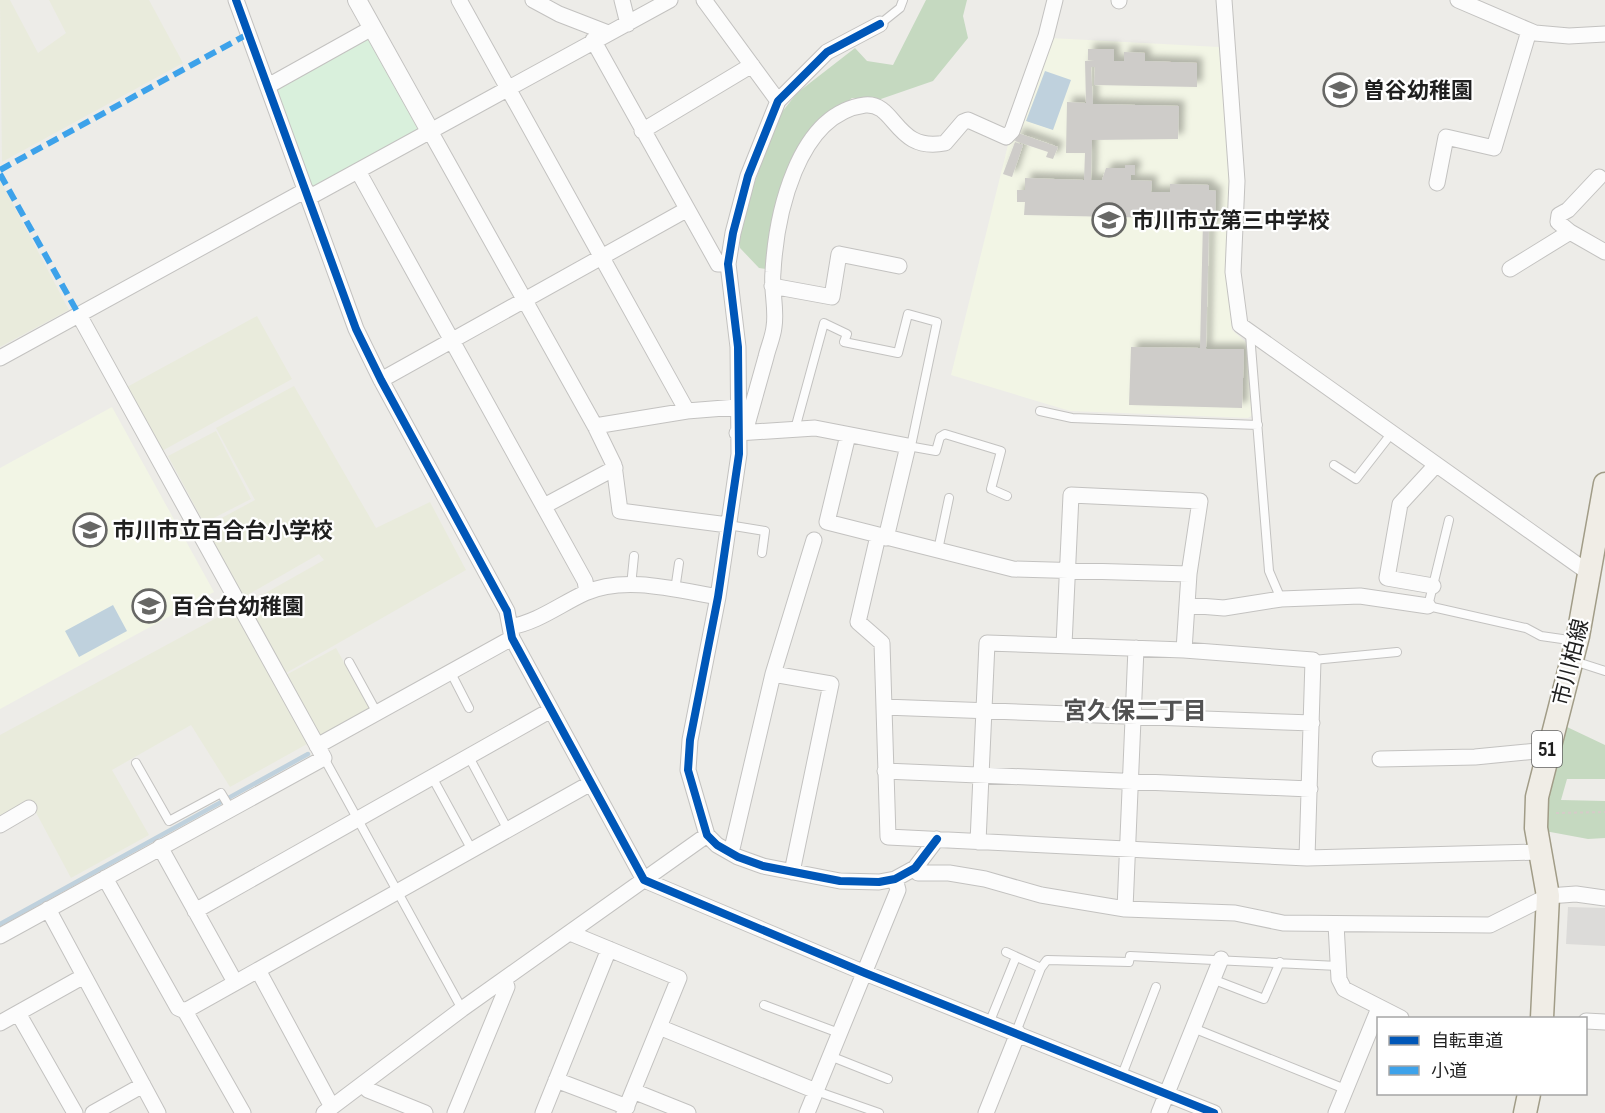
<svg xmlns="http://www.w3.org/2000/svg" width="1605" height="1113" viewBox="0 0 1605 1113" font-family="'Sofia Sans Condensed','Noto Sans JP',sans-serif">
<defs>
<filter id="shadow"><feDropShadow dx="5.5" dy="-5.5" stdDeviation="3" flood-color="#0004"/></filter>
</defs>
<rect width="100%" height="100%" fill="#edece8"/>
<path fill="#dcdbd9" d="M1568,907L1605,908V946L1566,944Z"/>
<path fill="#f2f5e5" d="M1050,38L1219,47L1231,170L1227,271L1232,330L1248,344L1254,414L1248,418L1070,411L951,375L1008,145L1016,135Z
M112,407L214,592L0,709V468Z"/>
<path fill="#e9ebdc" d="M0,0H10L38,53L66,33L49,0H149L183,63L2,162Z
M0,180L69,310L0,347Z
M257,316L292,379L162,451L127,387Z
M294,386L376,528L430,502L466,570L286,673L246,604L324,560L319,554L242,598L203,528L255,500L216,428Z
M216,431L251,499L204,523L168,456Z
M233,609L307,744L230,787L191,725L112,770L149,835L71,878L33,807L0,816V735Z
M336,648L370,709L319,737L286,675Z"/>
<path fill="#c5d9c0" d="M926,0H967L963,16L968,38L933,81L878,100L852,98L806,137L770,228L767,269L759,268L740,248L738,229L778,117L797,93L855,48L867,61L893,65Z
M1567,727L1605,745V779H1567L1561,800L1605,801V838L1588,839L1545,831L1550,785Z"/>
<path fill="#d9f0dc" d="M372,28L430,131L310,197L268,86Z"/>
<path fill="#bfd1dd" d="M1045,71L1071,80L1053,130L1026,121Z
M113,605L127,631L79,657L65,631Z"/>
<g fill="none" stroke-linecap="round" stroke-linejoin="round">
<path stroke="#bfd1dd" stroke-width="4.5" d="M0,924L308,754"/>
</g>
<path fill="#ceccc9" filter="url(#shadow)" d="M1088,49H1114V61H1124V52L1145,53V61L1197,63V87L1094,85L1095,67H1091L1093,104L1179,106L1178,139L1092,140L1091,180H1102L1106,168H1125V165H1135V175H1131V180L1152,181L1151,192H1170V184L1209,185V190L1216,191L1215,226H1209L1206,349H1244L1242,408L1129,405L1131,347L1200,348L1203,221L1208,219L1024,215L1025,202H1017V190H1025V178L1084,180L1085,153H1066L1067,102L1086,103L1085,61L1095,60H1088Z
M1018,133L1058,147L1053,159L1046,157L1048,152L1015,141Z
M1015,142L1023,145L1012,177L1003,174Z"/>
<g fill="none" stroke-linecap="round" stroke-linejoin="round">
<defs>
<path id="service" d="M880,24L900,8L903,0
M1250,334L1269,571L1281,599
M1040,411L1072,418L1258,425
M795,429L824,323L847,334L844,342L898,353L908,314L937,322L911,446
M908,446L936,451L940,437L945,434L1001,451L991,489L1007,496
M1334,465L1356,479L1391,434
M1449,520L1428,606L1526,628L1541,636L1576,641
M728,525L765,531L762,553
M938,550L949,498
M631,586L634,556
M675,590L679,563
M1313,660L1397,652
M1574,661L1605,671
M349,662L377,713
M451,673L469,708
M469,757L508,830
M324,758L462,1009
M136,763L169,821L221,793L230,808
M432,777L472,850
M1006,952L1041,968
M1212,979L1264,999L1280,962
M764,1005L839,1033
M990,1021L1016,957
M1193,1028L1345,1089
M1016,1032L1041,968L1047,960L1129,962L1130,956L1338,966
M830,1056L888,1079
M1122,1075L1156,987
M816,1091L879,1113"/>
<path id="minor" d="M236,0L356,329L381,380L507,611L512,638L644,880L865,973L1214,1113
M459,0L687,411
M533,0L559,14L608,33
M622,0L628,24
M704,0L778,101
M1224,0L1237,181L1233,272L1240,325L1589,573
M1458,0L1535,33L1569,36L1605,34
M1119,1V0
M880,24L827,52L778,101L748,176L733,233L728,264L738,347L739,454L718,597L690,740L688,770L707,835L717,845L738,857L763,866L840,881L879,882L895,879L915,868L937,839
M593,40L718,264H728
M268,86L372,28
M430,131L595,426L614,465L620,511L728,525
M642,131L752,65
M358,171L585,581L587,592
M1437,183L1446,137L1494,148L1529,31
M310,197L670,0
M1570,232L1558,222L1559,215L1568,210L1599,177
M1510,269L1570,232L1605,252
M772,286L832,297L839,254L899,266
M0,358L306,190
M381,380L686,210
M595,426L687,411L737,407
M745,432C752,407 759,382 766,357C768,348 773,337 774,327C777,309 771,290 773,272C776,218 796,114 865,105C896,102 895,153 945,143L963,122L968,120L1006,137L1012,131L1046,36L1055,0
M737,433L815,428L908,446L886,538
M848,435L827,522L1013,569L1189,574
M544,506L615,468
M878,536L858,622L882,643L888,837L1307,858L1539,852
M1433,586L1387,578L1400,504L1435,466
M1187,605L1224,608L1281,599L1360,596L1428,606
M510,627C538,622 559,605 585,593C625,575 677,590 718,597
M1064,645L1071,495L1200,501L1189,574L1184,650
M773,674L831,684L792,872
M884,707L1312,723
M317,746L512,638
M1380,759L1475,757L1547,750
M885,771L1310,789
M0,825L29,808
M978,842L987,643L1184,650L1313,660L1307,858
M160,847L235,982
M731,853L773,674L814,540
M915,868L918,873H949L985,879L1041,895L1125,909L1235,913L1283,923L1490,925L1548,896L1576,894L1605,898
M105,878L178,1008L185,1011L591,783
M48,909L158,1113
M1125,909L1136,648
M195,911L551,710
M1336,924L1339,979L1344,989L1401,1018
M570,933L679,978L624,1113
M0,936L324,758L79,315
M258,970L332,1107
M185,1011L243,1113
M18,1013L75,1113
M1586,1021L1605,1022
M0,1023L84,976
M659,1027L816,1091
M556,1080L627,1107
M363,1084L368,1090L425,1113
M633,1091L688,1113
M93,1113L143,1085
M324,1113L462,1009L707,835
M455,1113L507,987L505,981
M543,1113L609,949
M807,1113L898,890L895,879
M986,1113L1018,1033
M1159,1113L1221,959
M1336,1113L1379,1008"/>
<path id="tertiary" d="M357,0L430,131"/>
<path id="primary" d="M1542,1018L1548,896L1536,828L1537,797L1578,636L1605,484
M1525,1113L1529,1094"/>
</defs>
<use href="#service" stroke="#c3c2c0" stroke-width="10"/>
<use href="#minor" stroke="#c3c2c0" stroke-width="17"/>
<use href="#tertiary" stroke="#c3c2c0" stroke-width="20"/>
<use href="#primary" stroke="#a19c87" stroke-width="25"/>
<path stroke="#d5ccc8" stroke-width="2" stroke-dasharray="3 3" stroke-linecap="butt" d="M1556,813L1605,812"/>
<use href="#service" stroke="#fcfcfc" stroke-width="8"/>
<use href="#minor" stroke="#fcfcfc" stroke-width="15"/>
<use href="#tertiary" stroke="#fcfcfc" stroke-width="18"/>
<use href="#primary" stroke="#f0ede6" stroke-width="22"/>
<path stroke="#3da2ea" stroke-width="6" stroke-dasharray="12 6" stroke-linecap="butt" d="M0,170L248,34
M0,174L79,315"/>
<defs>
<path id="cycleway" d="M236,0L356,329L381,380L507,611L512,638L644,880L865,973L1214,1113
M880,24L827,52L778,101L748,176L733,233L728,264L738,347L739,454L718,597L690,740L688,770L707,835L717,845L738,857L763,866L840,881L879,882L895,879L915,868L937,839"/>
</defs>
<use href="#cycleway" stroke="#fff" stroke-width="11"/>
<use href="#cycleway" stroke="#0057b8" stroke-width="8"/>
</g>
<defs>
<symbol id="school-ring" viewBox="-11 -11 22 22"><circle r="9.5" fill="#fff" stroke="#676765" stroke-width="1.5"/><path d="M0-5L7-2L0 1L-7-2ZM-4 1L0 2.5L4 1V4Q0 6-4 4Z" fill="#676765"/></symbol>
</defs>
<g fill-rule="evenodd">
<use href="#school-ring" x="1321" y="71" width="38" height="38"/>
<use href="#school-ring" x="1090" y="201" width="38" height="38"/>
<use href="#school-ring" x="71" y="511" width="38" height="38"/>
<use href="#school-ring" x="130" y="587" width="38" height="38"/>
</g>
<g text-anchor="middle" stroke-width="4.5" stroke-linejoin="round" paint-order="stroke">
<rect fill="#fff" stroke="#626262" stroke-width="1.5" x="1532" y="731" width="30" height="36" rx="4.5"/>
<g font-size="21" font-weight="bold" fill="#1f1f1f">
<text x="1547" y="756">51</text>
</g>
<g font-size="22" font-weight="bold" fill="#1f1f1f" stroke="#fff" text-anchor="start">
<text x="1363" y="98">曽谷幼稚園</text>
<text x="1132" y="228">市川市立第三中学校</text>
<text x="113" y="538">市川市立百合台小学校</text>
<text x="172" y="614">百合台幼稚園</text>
</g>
<g font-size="22" fill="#1f1f1f" stroke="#fff">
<text transform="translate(1570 662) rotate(-76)" y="8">市川柏線</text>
</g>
<g font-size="24" font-weight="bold" fill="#525252" stroke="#fff">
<text x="1135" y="719">宮久保二丁目</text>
</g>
</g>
<rect x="1377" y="1017" width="210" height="78" fill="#ffffff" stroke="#a5a5a5" stroke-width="1.5"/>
<rect x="1389" y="1036" width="30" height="9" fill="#0057b8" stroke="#a5a5a5" stroke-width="1.5"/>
<text x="1431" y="1047" font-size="18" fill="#1f1f1f">自転車道</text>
<rect x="1389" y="1066" width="30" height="9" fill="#3da2ea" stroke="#a5a5a5" stroke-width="1.5"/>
<text x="1431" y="1077" font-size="18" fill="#1f1f1f">小道</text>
</svg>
